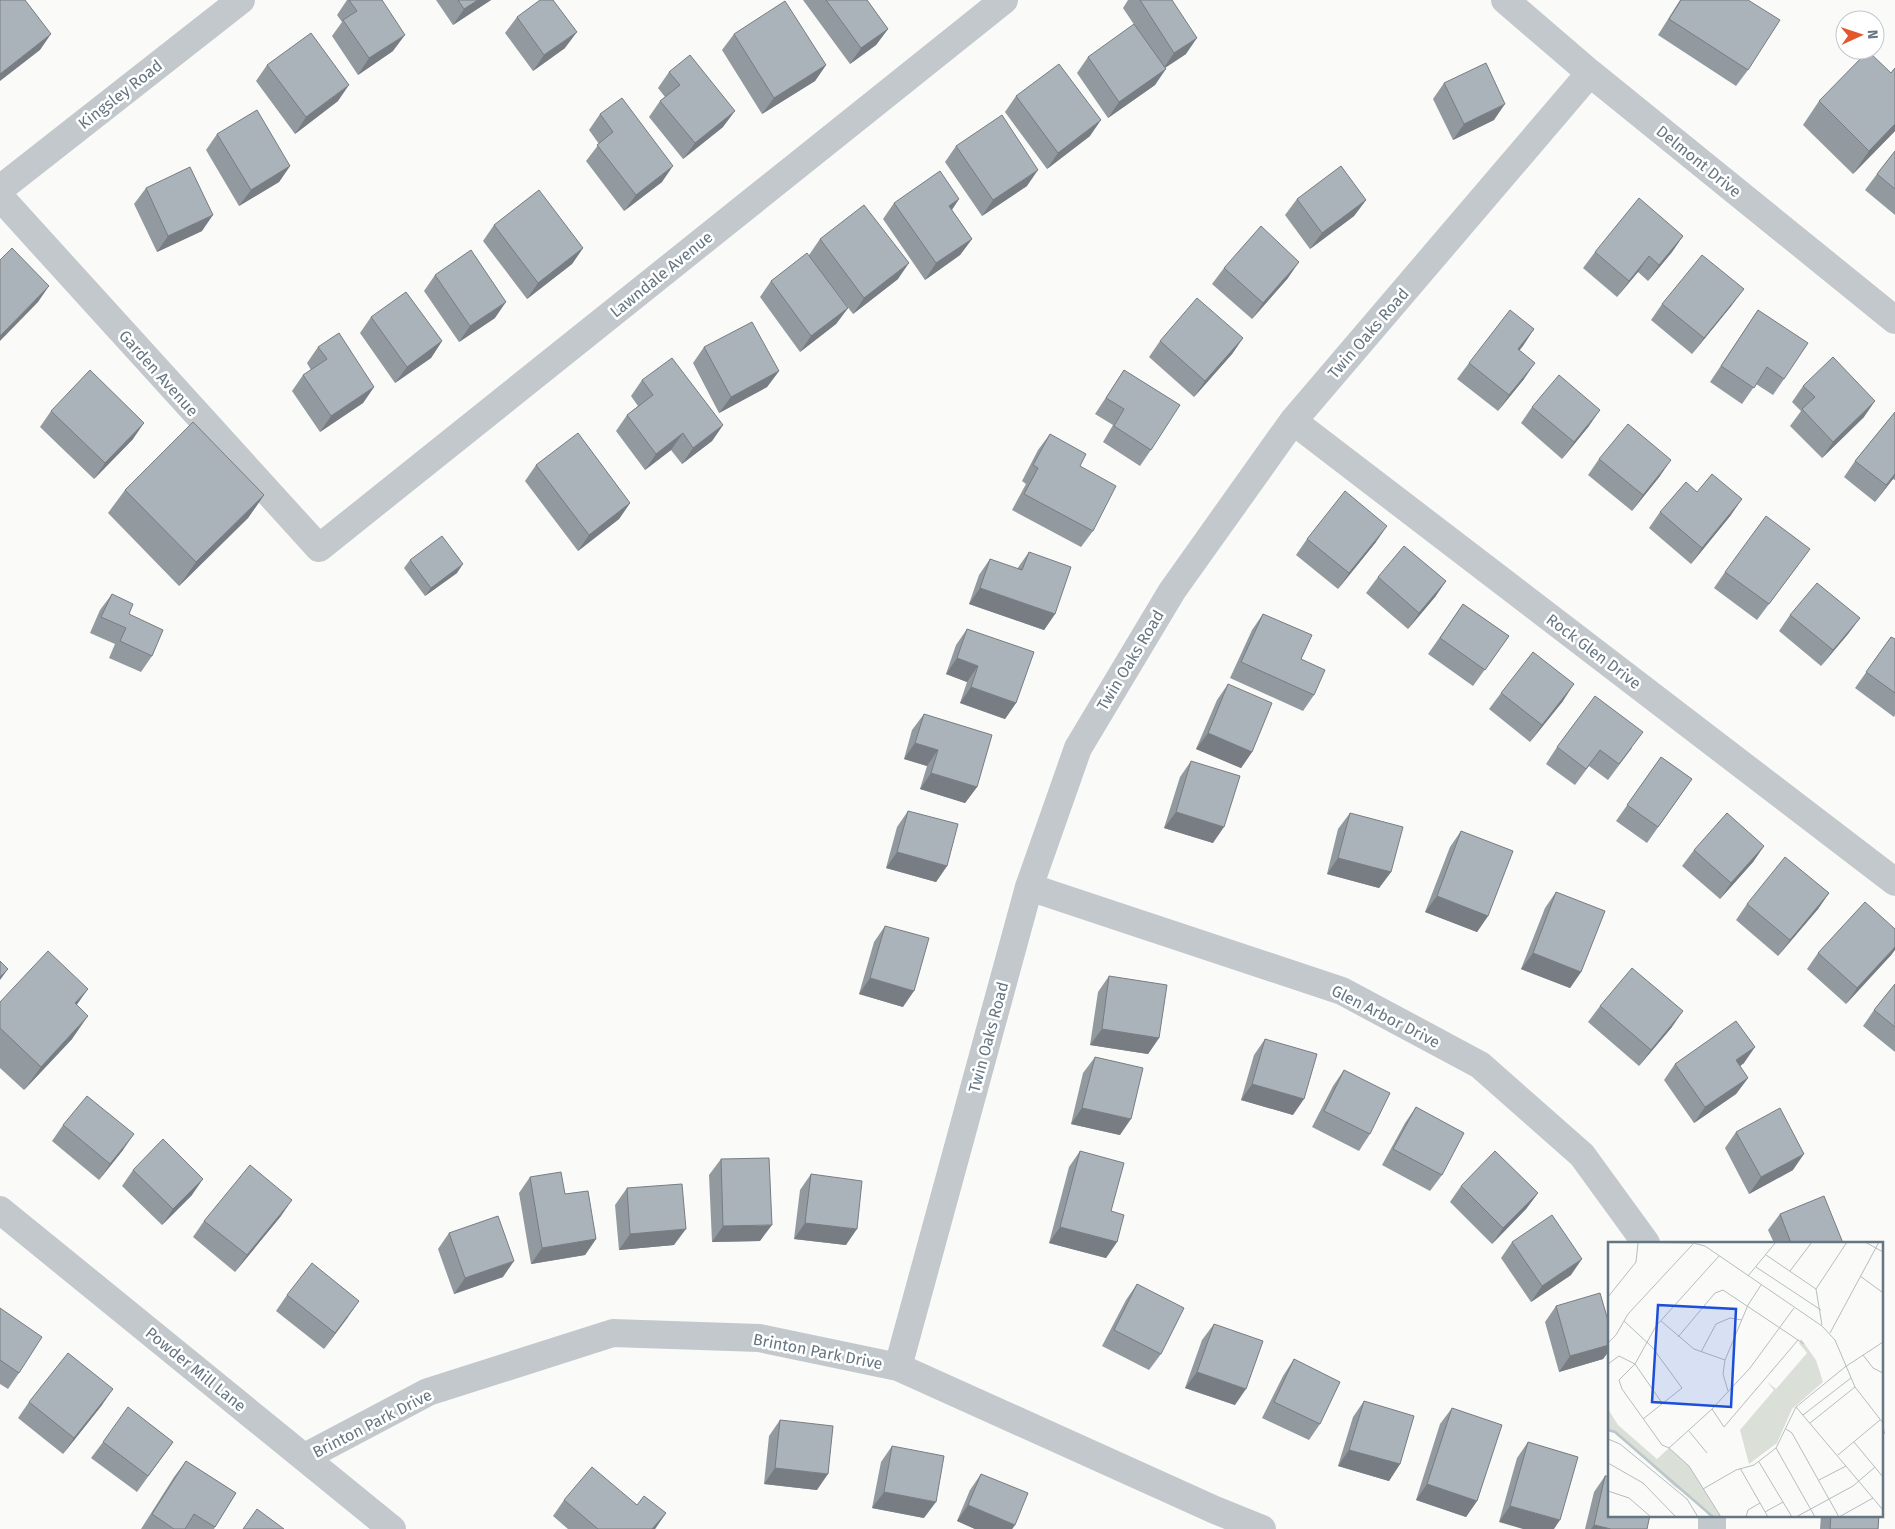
<svg xmlns="http://www.w3.org/2000/svg" width="1895" height="1529" viewBox="0 0 1895 1529" font-family="'Fira Sans',sans-serif">
<rect width="100%" height="100%" fill="#fafaf8"/>
<g fill="none" stroke-linecap="round" stroke-linejoin="round">
<path stroke="#c3c8cc" stroke-width="28" d="M1505,0L1590,73L1895,320
M0,189L241,0
M0,197L319,548L1004,0
M1293,421L1895,882
M1029,887L1342,991L1480,1065L1582,1155L1646,1243
M0,1210L392,1529
M898,1367L1029,887L1078,748L1172,591L1293,421L1590,73
M305,1457L428,1392L613,1333L759,1338L898,1367L1215,1510L1262,1529
M1712,1529V1515"/>
</g>
<path fill="#929a9f" d="M347,0H382L393,51L358,75L332,36L342,22L337,15Z
M436,0H491L453,25Z
M803,0H867L888,29L876,45L850,64Z
M1128,0H1172L1186,54L1165,68L1155,85L1108,118L1077,73L1088,57L1137,29L1123,8Z
M1680,0H1748V70L1736,86L1658,35Z
M517,17L565,48L533,71L505,33Z
M734,34L826,65L815,81L762,114L722,50Z
M267,65L338,101L295,134L256,81Z
M1895,68V131L1853,174L1803,125L1819,101L1891,73Z
M669,72L723,127L683,159L649,117L660,101L665,97L658,88Z
M1444,83L1494,120L1453,140L1433,99Z
M1016,96L1090,136L1047,169L1005,112Z
M600,114L662,182L624,211L586,161L599,144L589,130Z
M217,134L290,166L279,182L239,206L206,150Z
M956,146L1027,186L982,216L945,162Z
M1895,151V215L1865,190L1877,174Z
M146,188L202,231L157,252L134,204Z
M959,199L952,210L972,239L960,255L925,280L883,219L894,203Z
M1297,199L1366,200L1354,216L1310,249L1285,215Z
M494,225L583,248L572,264L527,299L483,241Z
M1683,236L1672,252L1648,281L1638,272L1617,297L1583,268L1595,252Z
M820,239L898,279L853,314L821,272L848,308L836,324L800,352L760,297L771,281L809,255Z
M1224,268L1288,278L1252,319L1212,284Z
M435,275L495,318L459,342L424,291Z
M1662,304L1732,305L1692,354L1651,320Z
M1758,310L1784,379L1773,395L1756,384L1742,404L1710,382Z
M371,317L442,341L431,358L395,383L360,333Z
M1534,329L1519,350L1524,379L1498,411L1457,379L1469,363Z
M1243,338L1232,354L1194,397L1149,357L1160,341Z
M318,347L374,387L363,403L320,432L292,391L303,375L311,370L307,363Z
M704,347L779,371L767,387L719,413L693,363Z
M1124,370L1151,450L1140,466L1103,442L1113,425L1095,414Z
M642,380L723,425L712,441L682,464L671,450L645,470L616,431L627,415L638,406L631,396Z
M1803,386L1864,417L1822,458L1790,426L1801,411L1792,402Z
M1532,407L1589,426L1562,459L1521,423Z
M51,411L133,439L94,479L40,427Z
M1895,412V480L1893,479L1875,502L1844,477L1855,461Z
M1050,434L1093,531L1081,547L1012,510L1026,484L1022,481L1038,450Z
M1599,459L1660,476L1632,511L1588,475Z
M536,465L630,503L619,519L578,551L525,481Z
M125,490L264,495L248,518L179,586L108,513Z
M1697,492L1731,515L1691,564L1649,528L1660,512Z
M1307,539L1376,542L1338,589L1296,555Z
M1029,552L1055,614L1044,630L969,604L979,575L990,559L1017,569Z
M410,560L457,573L425,596L404,568Z
M1798,565L1757,620L1714,588L1725,572Z
M1378,577L1446,581L1435,597L1408,629L1366,593Z
M112,594L129,614L152,656L141,672L109,658L115,644L90,633L100,610Z
M1463,604L1509,636L1473,686L1428,654Z
M1263,614L1301,659L1314,695L1303,711L1230,678L1252,630Z
M1790,615L1860,618L1848,634L1821,666L1779,631Z
M967,629L1016,703L1005,719L960,703L967,682L946,674L956,645Z
M1891,637L1895,639V715L1894,717L1855,688Z
M1228,684L1252,752L1241,768L1196,749L1217,700Z
M1501,693L1563,701L1530,742L1489,709Z
M924,714L977,787L965,803L920,789L927,766L904,759L912,730Z
M1557,747L1632,748L1608,780L1589,766L1575,785L1546,764Z
M1661,757L1692,779L1647,843L1616,821Z
M1191,761L1213,843L1164,828L1180,777Z
M908,811L947,866L936,882L886,868L897,827Z
M1350,813L1391,872L1379,888L1327,874L1338,829Z
M1461,831L1488,916L1477,932L1425,912L1450,847Z
M1764,846L1753,862L1720,899L1682,866L1694,850Z
M1556,892L1581,972L1570,988L1521,969L1545,908Z
M1829,893L1818,909L1778,956L1736,920L1747,904Z
M885,926L903,1007L859,994L874,942Z
M1818,953L1892,954L1846,1004L1807,969Z
M1109,976L1159,1038L1148,1054L1090,1045L1098,992Z
M1895,984V1052L1863,1026L1874,1010Z
M0,1002L77,1005L72,1039L24,1090L0,1068Z
M1600,1006L1672,1027L1639,1066L1588,1022Z
M1265,1039L1293,1115L1241,1100L1254,1055Z
M1095,1057L1120,1135L1071,1124L1083,1073Z
M1744,1063L1740,1066L1748,1078L1736,1094L1694,1123L1664,1080L1675,1064Z
M1344,1070L1370,1134L1359,1151L1312,1127L1333,1086Z
M1416,1107L1442,1175L1430,1191L1382,1165L1405,1123Z
M63,1125L123,1150L99,1180L52,1141Z
M1736,1132L1793,1170L1749,1194L1725,1148Z
M1080,1151L1111,1211L1117,1242L1106,1258L1049,1243L1069,1167Z
M721,1159L760,1241L712,1242L709,1175Z
M133,1170L192,1195L162,1225L122,1186Z
M811,1174L846,1245L794,1239L800,1190Z
M530,1177L565,1194L596,1239L585,1255L531,1264L519,1193Z
M1461,1186L1538,1193L1526,1209L1492,1244L1450,1202Z
M627,1188L674,1245L619,1250L615,1205Z
M1780,1214L1843,1243H1774L1768,1230Z
M281,1216L235,1272L193,1237L204,1221Z
M449,1233L503,1277L454,1294L438,1249Z
M1512,1242L1571,1275L1531,1302L1501,1258Z
M1137,1284L1161,1354L1149,1370L1102,1346L1126,1300Z
M287,1295L348,1317L324,1349L276,1311Z
M1556,1306L1609,1324V1351L1603,1359L1559,1372L1545,1322Z
M0,1308L19,1373L8,1389L0,1384Z
M1214,1324L1235,1405L1185,1388L1202,1340Z
M1294,1359L1320,1424L1309,1440L1262,1418L1283,1376Z
M1364,1401L1400,1464L1389,1481L1338,1466L1353,1417Z
M29,1402L102,1405L63,1454L18,1418Z
M1452,1408L1477,1501L1466,1517L1416,1500L1440,1424Z
M780,1420L817,1490L764,1484L769,1436Z
M103,1442H173L137,1492L91,1458Z
M1528,1442L1578,1457L1499,1522L1517,1458Z
M892,1446L924,1518L872,1508L881,1462Z
M186,1461L236,1493L214,1529H141L174,1477Z
M981,1474L1015,1525L1012,1529H975L957,1521L970,1490Z
M1605,1476L1647,1529H1585L1594,1492Z
M564,1500L637,1505L666,1513L655,1529H568L553,1516Z
M1821,1515H1879L1878,1529H1820Z"/>
<path fill="#777d82" d="M478,0H491L453,25L464,9Z
M888,29L876,45L850,64L861,48Z
M577,32L565,48L533,71L544,55Z
M51,34L40,50L0,81V74Z
M405,35L393,51L358,75L369,58Z
M1197,38L1186,54L1163,69L1174,53Z
M826,65L815,81L762,114L774,98Z
M1166,69L1155,85L1108,118L1119,102Z
M349,85L338,101L295,134L306,117Z
M1505,104L1494,120L1453,140L1464,124Z
M735,111L723,127L683,159L695,143Z
M1101,120L1090,136L1047,169L1058,153Z
M1895,124V131L1853,174L1869,151Z
M290,166L279,182L239,206L251,190Z
M673,166L662,182L624,211L636,195Z
M1038,170L1027,186L982,216L993,200Z
M959,199L948,215L949,206Z
M1366,200L1354,216L1310,249L1322,233Z
M213,215L202,231L157,252L168,236Z
M1683,236L1672,252L1648,281L1659,265Z
M972,239L960,255L925,280L936,263Z
M583,248L572,264L527,299L538,283Z
M1649,256L1638,272L1617,297L1629,281Z
M1299,262L1288,278L1252,319L1263,303Z
M909,263L898,279L853,314L864,298Z
M49,286L38,302L0,341V336Z
M1744,289L1732,305L1692,354L1704,338Z
M506,302L495,318L459,342L470,326Z
M848,308L836,324L800,352L811,336Z
M1534,329L1523,346L1507,365L1518,349Z
M1243,338L1232,354L1194,397L1205,381Z
M442,341L431,358L395,383L407,367Z
M1535,363L1524,379L1498,411L1509,395Z
M779,371L767,387L719,413L731,397Z
M374,387L363,403L320,432L331,416Z
M1875,401L1864,417L1822,458L1833,442Z
M1600,410L1589,426L1562,459L1574,442Z
M144,423L133,439L94,479L105,463Z
M723,425L712,441L682,464L693,448Z
M683,433L671,450L645,470L656,454Z
M1671,460L1660,476L1632,511L1643,495Z
M1895,474V476L1893,479L1875,502Z
M264,495L248,518L179,586L196,562Z
M1742,499L1731,515L1691,564L1702,548Z
M630,503L619,519L578,551L589,535Z
M1387,526L1376,542L1338,589L1349,573Z
M463,564L457,573L425,596L431,588Z
M1446,581L1435,597L1408,629L1419,613Z
M980,588L1055,614L1044,630L969,604Z
M1860,618L1848,634L1821,666L1833,650Z
M957,658L978,666L967,682L946,674Z
M1574,684L1563,701L1530,742L1542,725Z
M971,687L1016,703L1005,719L960,703Z
M1208,733L1252,752L1241,768L1196,749Z
M915,743L938,750L927,766L904,759Z
M931,773L977,787L965,803L920,789Z
M1176,812L1224,827L1213,843L1164,828Z
M1764,846L1753,862L1720,899L1731,883Z
M897,852L947,866L936,882L886,868Z
M1338,858L1391,872L1379,888L1327,874Z
M1829,893L1818,909L1778,956L1790,940Z
M1437,896L1488,916L1477,932L1425,912Z
M1895,947V950L1892,954L1846,1004L1857,988Z
M1533,953L1581,972L1570,988L1521,969Z
M8,969L0,980V977Z
M870,978L914,991L903,1007L859,994Z
M88,989L71,1013L75,1003Z
M1683,1011L1672,1027L1639,1066L1651,1050Z
M88,1016L72,1039L24,1090L41,1067Z
M1102,1029L1159,1038L1148,1054L1090,1045Z
M1755,1047L1744,1063L1725,1077L1736,1060Z
M1748,1078L1736,1094L1694,1123L1705,1107Z
M1252,1084L1304,1099L1293,1115L1241,1100Z
M1082,1108L1131,1119L1120,1135L1071,1124Z
M134,1134L123,1150L99,1180L110,1164Z
M1804,1154L1793,1170L1749,1194L1761,1177Z
M203,1179L192,1195L162,1225L173,1209Z
M1538,1193L1526,1209L1492,1244L1503,1228Z
M292,1200L281,1216L235,1272L247,1255Z
M805,1223L857,1229L846,1245L794,1239Z
M772,1225L760,1241L712,1242L723,1226Z
M1060,1227L1117,1242L1106,1258L1049,1243Z
M686,1229L674,1245L619,1250L630,1234Z
M596,1239L585,1255L531,1264L542,1248Z
M1582,1259L1571,1275L1531,1302L1542,1286Z
M514,1261L503,1277L454,1294L465,1278Z
M359,1301L348,1317L324,1349L335,1333Z
M1609,1345V1351L1603,1359L1559,1372L1570,1356Z
M1197,1372L1246,1389L1235,1405L1185,1388Z
M113,1389L102,1405L63,1454L74,1438Z
M1349,1450L1400,1464L1389,1481L1338,1466Z
M775,1468L828,1474L817,1490L764,1484Z
M1427,1484L1477,1501L1466,1517L1416,1500Z
M884,1492L936,1502L924,1518L872,1508Z
M968,1505L1015,1525L1012,1529H975L957,1521Z
M1510,1506L1560,1520L1554,1529H1523L1499,1522Z
M666,1513L655,1529H652Z
M1594,1525L1611,1529H1591Z"/>
<path fill="#aab3b9" stroke="#777d82" d="M0,0H25L51,34L0,74Z
M349,0H382L405,35L369,58L343,20L357,11Z
M458,0H478L464,9Z
M540,0H553L577,32L544,55L517,17Z
M826,0H867L888,29L861,48Z
M1140,0H1172L1197,38L1174,53Z
M1681,0H1748L1780,20L1748,70L1669,19Z
M785,1L826,65L774,98L734,34Z
M1134,24L1166,69L1119,102L1088,57Z
M311,33L349,85L306,117L267,65Z
M1868,51L1891,73L1895,68V124L1869,151L1819,101Z
M690,55L735,111L695,143L660,101L680,85L669,72Z
M1486,63L1505,104L1464,124L1444,83Z
M1059,64L1101,120L1058,153L1016,96Z
M622,98L673,166L636,195L597,145L613,132L600,114Z
M257,110L290,166L251,190L217,134Z
M1002,115L1038,170L993,200L956,146Z
M1895,151V189L1877,174Z
M1341,166L1366,200L1322,233L1297,199Z
M190,167L213,215L168,236L146,188Z
M940,171L959,199L949,206L972,239L936,263L894,203Z
M539,190L583,248L538,283L494,225Z
M1639,198L1683,236L1659,265L1649,256L1629,281L1595,252Z
M864,205L909,263L864,298L820,239Z
M1261,226L1299,262L1263,303L1224,268Z
M12,248L49,286L0,336V260Z
M471,250L506,302L470,326L435,275Z
M807,253L848,308L811,336L771,281Z
M1702,255L1744,289L1704,338L1662,304Z
M406,292L442,341L407,367L371,317Z
M1197,298L1243,338L1205,381L1160,341Z
M1510,310L1534,329L1518,349L1535,363L1509,395L1469,363Z
M1758,310L1808,343L1784,379L1767,367L1754,388L1721,366Z
M752,322L779,371L731,397L704,347Z
M339,333L374,387L331,416L303,375L327,359L318,347Z
M1833,357L1875,401L1833,442L1802,409L1815,397L1803,386Z
M672,358L723,425L693,448L683,433L656,454L627,415L653,395L642,380Z
M90,370L144,423L105,463L51,411Z
M1124,370L1180,405L1151,450L1114,426L1124,409L1106,398Z
M1559,375L1600,410L1574,442L1532,407Z
M1895,412V474L1886,485L1855,461Z
M193,422L264,495L196,562L125,490Z
M1628,424L1671,460L1643,495L1599,459Z
M578,433L630,503L589,535L536,465Z
M1050,434L1086,454L1080,466L1116,486L1093,531L1024,494L1038,468L1033,465Z
M1712,474L1742,499L1702,548L1660,512L1686,482L1697,492Z
M1345,491L1387,526L1349,573L1307,539Z
M1766,516L1810,549L1769,604L1725,572Z
M442,536L463,564L431,588L410,560Z
M1404,546L1446,581L1419,613L1378,577Z
M1029,552L1071,567L1055,614L980,588L990,559L1022,570Z
M1817,583L1860,618L1833,650L1790,615Z
M112,594L133,604L129,614L163,630L152,656L120,641L126,628L101,617Z
M1463,604L1509,636L1485,670L1440,638Z
M1263,614L1312,635L1301,659L1325,670L1314,695L1241,662Z
M967,629L1034,652L1016,703L971,687L978,666L957,658Z
M1891,637L1895,639V693L1866,672Z
M1533,652L1574,684L1542,725L1501,693Z
M1228,684L1272,703L1252,752L1208,733Z
M1595,696L1643,732L1619,764L1600,750L1586,769L1557,747Z
M924,714L992,735L977,787L931,773L938,750L915,743Z
M1661,757L1692,779L1658,827L1627,805Z
M1191,761L1240,776L1224,827L1176,812Z
M908,811L958,824L947,866L897,852Z
M1350,813L1403,827L1391,872L1338,858Z
M1727,813L1764,846L1731,883L1694,850Z
M1461,831L1513,851L1488,916L1437,896Z
M1785,857L1829,893L1790,940L1747,904Z
M1556,892L1605,911L1581,972L1533,953Z
M1865,902L1895,929V947L1857,988L1818,953Z
M885,926L929,938L914,991L870,978Z
M48,951L88,989L75,1003L88,1016L41,1067L0,1028V1002Z
M0,961L8,969L0,977Z
M1632,968L1683,1011L1651,1050L1600,1006Z
M1109,976L1167,985L1159,1038L1102,1029Z
M1895,984V1027L1874,1010Z
M1736,1021L1755,1047L1736,1060L1748,1078L1705,1107L1675,1064Z
M1265,1039L1317,1054L1304,1099L1252,1084Z
M1095,1057L1143,1068L1131,1119L1082,1108Z
M1344,1070L1390,1093L1370,1134L1324,1111Z
M87,1096L134,1134L110,1164L63,1125Z
M1416,1107L1464,1133L1442,1175L1393,1149Z
M1780,1108L1804,1154L1761,1177L1736,1132Z
M163,1139L203,1179L173,1209L133,1170Z
M1080,1151L1124,1163L1111,1211L1124,1215L1117,1242L1060,1227Z
M1495,1151L1538,1193L1503,1228L1461,1186Z
M769,1158L772,1225L723,1226L721,1159Z
M250,1165L292,1200L247,1255L204,1221Z
M561,1172L565,1194L588,1191L596,1239L542,1248L530,1177Z
M811,1174L862,1181L857,1229L805,1223Z
M682,1184L686,1229L630,1234L627,1188Z
M1824,1196L1843,1243H1791L1780,1214Z
M1552,1215L1582,1259L1542,1286L1512,1242Z
M498,1216L514,1261L465,1278L449,1233Z
M312,1263L359,1301L335,1333L287,1295Z
M1137,1284L1184,1308L1161,1354L1114,1330Z
M1600,1293L1609,1324V1345L1570,1356L1556,1306Z
M0,1308L42,1337L19,1373L0,1360Z
M1214,1324L1263,1341L1246,1389L1197,1372Z
M68,1353L113,1389L74,1438L29,1402Z
M1294,1359L1340,1382L1320,1424L1274,1402Z
M1881,1399L1884,1434H1881Z
M1364,1401L1414,1416L1400,1464L1349,1450Z
M128,1407L173,1442L148,1476L103,1442Z
M1452,1408L1502,1425L1477,1501L1427,1484Z
M780,1420L833,1426L828,1474L775,1468Z
M1528,1442L1578,1457L1560,1520L1510,1506Z
M892,1446L944,1456L936,1502L884,1492Z
M186,1461L236,1493L215,1527L194,1514L185,1529H174L152,1514Z
M592,1467L637,1505L644,1496L666,1513L652,1529H598L564,1500Z
M981,1474L1028,1493L1015,1525L968,1505Z
M1605,1476H1609V1515H1650L1647,1529H1611L1594,1525Z
M257,1509L284,1529H243Z
M1831,1515H1879L1878,1529H1830Z"/>
<g text-anchor="middle" stroke-width="5" stroke-linejoin="round" paint-order="stroke">
<g font-size="16" fill="#657683" stroke="#fff">
<text transform="translate(120 94) rotate(-38)" y="6">Kingsley Road</text>
<text transform="translate(1699 161) rotate(39)" y="6">Delmont Drive</text>
<text transform="translate(661 274) rotate(-39)" y="6">Lawndale Avenue</text>
<text transform="translate(1368 333) rotate(-49)" y="6">Twin Oaks Road</text>
<text transform="translate(159 373) rotate(48)" y="6">Garden Avenue</text>
<text transform="translate(1594 651) rotate(37)" y="6">Rock Glen Drive</text>
<text transform="translate(1130 660) rotate(-59)" y="6">Twin Oaks Road</text>
<text transform="translate(1386 1016) rotate(27)" y="6">Glen Arbor Drive</text>
<text transform="translate(988 1037) rotate(-75)" y="6">Twin Oaks Road</text>
<text transform="translate(818 1351) rotate(11)" y="6">Brinton Park Drive</text>
<text transform="translate(196 1369) rotate(39)" y="6">Powder Mill Lane</text>
<text transform="translate(372 1423) rotate(-27)" y="6">Brinton Park Drive</text>
</g>
</g>
<g transform="translate(1608 1242)">
<rect width="275" height="275" fill="#fafaf8"/>
<path d="M193,97L208,118L215,140L184,167L169,201L141,222L132,188L166,148L159,140L168,147L199,111L191,101ZM0,167L10,183L49,217L61,206L81,224L113,275H102L84,255L67,245L7,189L0,188Z" fill="#dadfd7"/>
<path fill="none" stroke="#bbc7cb" stroke-width="2.5" d="M0,188L7,190L105,275"/>
<path fill="none" stroke="#b5bdc2" stroke-width="1" d="M0,0L85,1L97,4L214,84L227,98L247,145L275,181M257,0L275,10M158,13L208,47L214,83M111,14L48,84L27,122L11,138L14,147L54,203L61,206L81,224L113,275M148,25L213,68M182,29L204,0M140,34L168,0M252,34L274,50M208,47L239,0M0,55L28,20L30,1M16,79L44,105L74,146L35,177M53,79L86,107L117,118M222,91L271,0M70,95L107,51L115,48L196,102M0,101L8,93L20,72L85,2M93,110L108,82L122,76L134,78M255,113L265,126L275,131M0,122L11,114L27,122L54,161M237,125L275,100M120,149L115,132L117,118L140,63L153,43M188,165L275,268M104,167L116,185L190,98M195,173L243,136M202,181L247,145M178,187L184,191L231,275L265,256M81,189L99,211M0,197L12,202L79,257L90,275M246,200L275,235M61,206L104,167L142,126L186,66M168,206L207,275M230,213L272,178M151,220L184,275M0,221L35,241L68,275M132,226L160,275M211,238L238,224M95,247L128,228L146,223L168,206L188,165L237,125M0,249L21,256L43,275M157,270L175,260M138,275L140,268L152,261M188,275L245,244L267,225"/>
<path fill="#1d4ed8" fill-opacity="0.15" stroke="#1d4ed8" stroke-width="2.5" d="M50,63L128,67L123,165L44,160Z"/>
<rect width="275" height="275" fill="none" stroke="#657683" stroke-width="2.5"/>
</g>
<g transform="translate(1860 35) rotate(87)"><circle r="24" fill="#ffffff" stroke="#c1c8cd"/>
<path d="M0-4L9 19L0 12L-9 19Z" fill="#e4572e"/>
<text y="-8" font-size="14" font-weight="bold" text-anchor="middle" fill="#657683">N</text>
</g>
</svg>
